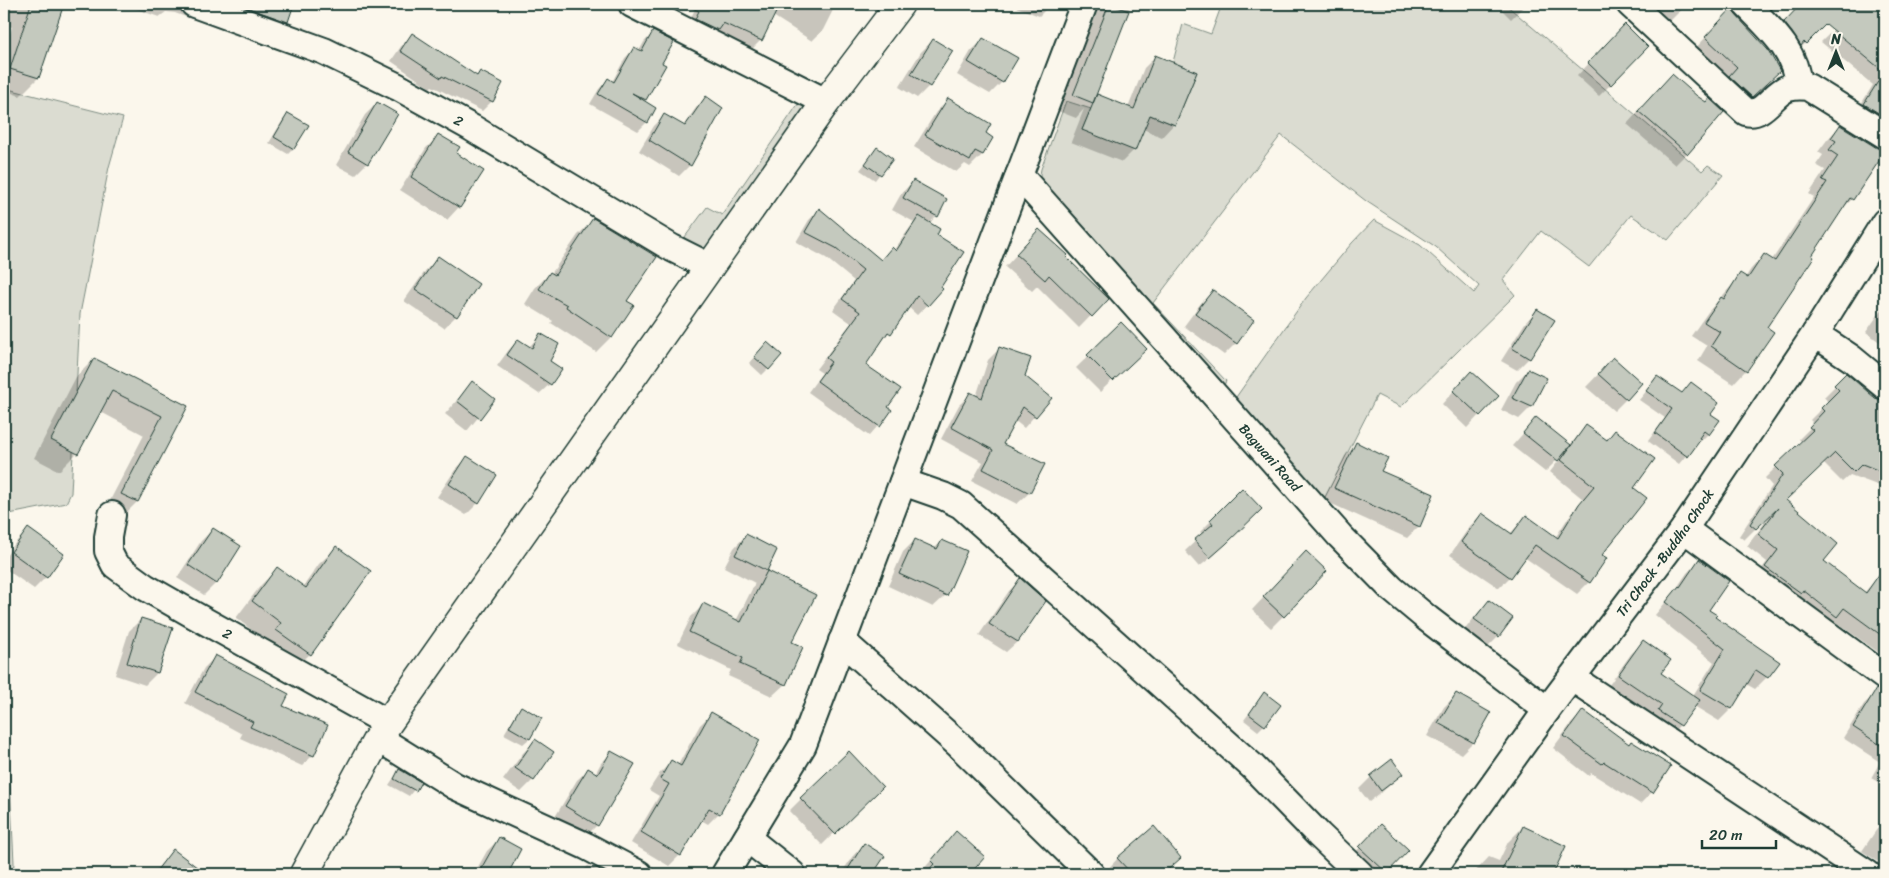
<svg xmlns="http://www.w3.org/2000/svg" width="1889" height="878" viewBox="0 0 1889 878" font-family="Sriracha,sans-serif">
<rect width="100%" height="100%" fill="#fbf7ec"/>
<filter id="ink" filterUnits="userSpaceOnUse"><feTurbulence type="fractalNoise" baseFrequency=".02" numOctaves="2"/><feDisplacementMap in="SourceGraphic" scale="10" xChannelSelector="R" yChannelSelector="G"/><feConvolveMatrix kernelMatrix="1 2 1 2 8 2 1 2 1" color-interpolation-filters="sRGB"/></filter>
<g filter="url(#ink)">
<path fill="#dbdcd1" stroke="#7d8c82" d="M1222,4H1505L1702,171L1708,165L1723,175L1668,240L1631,215L1589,267L1541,231L1503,280L1515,295L1401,407L1377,395L1322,503L1234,400L1306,298L1352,243L1374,220L1420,245L1474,293L1479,286L1436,247L1366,201L1281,135L1153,303L1226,381L1221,391L1039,180L1041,169L1066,101L1091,109L1082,130L1150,115L1175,125L1197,72L1173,62L1183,24L1211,34Z
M4,88L123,118L109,167L80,314L71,493L66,503L9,514L4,526Z
M805,94L808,108L706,249L696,250L682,241L707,207L722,215Z
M4,660L14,863L13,874H4Z"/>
<path fill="#0003" d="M4,4H63L38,78L20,96L4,90V52L12,27L4,24Z
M122,4H293L286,21L263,45L175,13L166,12L159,17Z
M685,4H836L823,30L812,41L773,16L761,40L750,51L685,30L695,9Z
M1009,4H1051L1039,16Z
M1100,4H1133L1129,8L1092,100L1097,95L1128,108L1144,68L1156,56L1174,124L1162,137L1143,129L1134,150L1122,162L1071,142L1084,109L1076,118L1058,111Z
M1167,4H1179L1171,10Z
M1499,4H1526L1511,19L1498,6Z
M1661,4H1687L1668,23L1654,11Z
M1803,4H1819L1832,16L1793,56L1773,35Z
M1860,4H1885V139L1853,117L1873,85L1821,42Z
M1720,22L1766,83L1739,108L1694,50Z
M653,33L661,63L643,102L647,122L638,131L590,104L599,89L608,80L612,82L625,58L635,48L639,51L644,42Z
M412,35L475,77L480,72L492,101L482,111L432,86L430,88L391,61L402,45Z
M1613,38L1611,84L1599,96L1577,76Z
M984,39L1002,82L990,94L957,75L971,51Z
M933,40L929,86L917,98L899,87L921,52Z
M1660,87L1687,153L1675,165L1627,124Z
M706,97L722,108L690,165L679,176L639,151L654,126L664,116L683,126L696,108Z
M948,100L984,134L992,138L982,155L970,167L965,164L956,172L914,147L936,112Z
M377,103L367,163L355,175L336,165L365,115Z
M288,114L294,148L288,154L269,143L283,120Z
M1840,126L1877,149L1885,150L1852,199L1838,213L1766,327L1746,370L1733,384L1698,361L1707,346L1691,336L1708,312L1741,275L1745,278L1751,269L1764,255L1772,260L1814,197L1809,194L1825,170L1816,165L1823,155L1818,152L1827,140Z
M439,136L455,153L459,207L447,220L400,190L426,148Z
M877,149L891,159L875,180L860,170Z
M913,181L936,216L929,224L935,235L927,305L917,315L908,307L864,365L886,407L891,411L869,436L808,392L822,373L816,369L851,323L833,310L854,281L826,258L796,242L809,220L819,210L880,261L892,249L894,250L914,222L892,210L901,194Z
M593,220L625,301L611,337L596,352L551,323L553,321L525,304L535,288L550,273L551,274L578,235Z
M1027,243L1064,257L1107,299L1079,328L1037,286L1032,291L1005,267Z
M438,258L477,285L456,316L444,328L404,301L426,270Z
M1213,291L1236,343L1224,355L1184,326L1201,303Z
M1885,305V346L1866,332Z
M1537,310L1553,320L1529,358L1517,370L1501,361L1525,323Z
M1121,324L1145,349L1100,392L1076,368Z
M540,335L550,384L539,394L497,366L508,351L518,340L529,347Z
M1000,348L1023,377L1050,398L1024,428L1014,420L1001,444L1043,465L1029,493L1017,504L972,481L983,462L941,439L959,405L971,394L976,397L988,360Z
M761,349L768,369L762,375L749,363Z
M94,359L186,406L137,502L119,520L104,512L144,435L99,411L77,453L59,471L34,458L76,377Z
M1613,359L1626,399L1614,411L1586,387Z
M1528,370L1545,379L1531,407L1519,419L1501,410L1516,382Z
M1846,375L1875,399L1885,402V412L1875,423L1885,427V488L1850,475L1842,482L1823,463L1784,501L1822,561L1864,593L1881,574L1885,577V657L1833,620L1825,627L1754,579L1767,562L1747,546L1770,516L1769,515L1744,540L1739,536L1772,486L1765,478L1802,442L1799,439L1814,424L1810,420L1828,402L1824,397Z
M1658,377L1681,394L1691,384L1709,414L1708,434L1700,442L1698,441L1679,464L1648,441L1665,418L1639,400Z
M472,383L493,399L467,431L445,414Z
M1459,385L1497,396L1467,428L1442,404Z
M1536,419L1570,445L1586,427L1606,440L1615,431L1632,488L1600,555L1605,558L1589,582L1577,594L1524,557L1510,577L1499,588L1450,555L1470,526L1482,514L1510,534L1526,516L1555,538L1568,518L1583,499L1550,472L1560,459L1559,458L1545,472L1512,446Z
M1357,444L1419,526L1407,538L1323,500L1345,456Z
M467,458L478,503L466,515L437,497L455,470Z
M1242,490L1260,509L1214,555L1199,567L1185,551L1203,534L1200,532Z
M213,529L216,583L204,595L177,578L201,541Z
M28,530L46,577L34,589L4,568V559L16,542Z
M746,535L776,550L765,571L814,595L790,643L785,684L772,696L728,676L731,670L678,644L691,617L703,605L736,621L755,583L724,567L734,548Z
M915,540L934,549L942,541L946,595L933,607L888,586L903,552Z
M336,548L310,654L293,670L265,640L236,618L261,585L277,569L303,587L319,564Z
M1699,561L1708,610L1767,677L1755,689L1746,684L1731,709L1719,721L1694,706L1680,725L1668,737L1607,688L1631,654L1643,642L1660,673L1692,697L1714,662L1655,615L1674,592L1687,573Z
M1294,565L1283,616L1271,628L1252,610Z
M1020,580L1044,601L1017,642L1006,652L979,635L1009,591Z
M1489,601L1511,618L1498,637L1486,649L1463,632L1477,614Z
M141,619L171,629L157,673L145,685L115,675L129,631Z
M215,657L281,706L313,755L302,766L240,738L242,734L185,703L204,668Z
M1264,694V725L1258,731L1244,720Z
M1875,694L1885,700V786L1871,778L1880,762L1843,738L1864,704Z
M1456,695L1473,742L1461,754L1427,736L1444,707Z
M521,708L540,719L529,739L523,744L504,734L516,714Z
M1583,712L1652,792L1640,804L1591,773L1589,776L1553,748L1571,724Z
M711,714L719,813L708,824L701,820L680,855L669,866L631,843L659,796L649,790L660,773L671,762L678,765L700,725Z
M535,741L533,780L521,792L503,780L523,753Z
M612,753L597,825L586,836L555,817L577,780L588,770L595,774L601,763Z
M399,770L419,783L409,796L389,785Z
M1401,774L1389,786L1369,802L1359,789L1371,777Z
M881,787L822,845L789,811L801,799Z
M1885,821V866L1862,851L1877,829Z
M1523,827L1565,846L1551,874H1473L1489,857L1499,861L1508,842Z
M956,833L983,857L969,874H919Z
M1369,838L1408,850L1385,874H1364L1348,860Z
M499,839L520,850L506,874H474L487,851Z
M864,844L883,856L872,874H841L852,857Z
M173,851L204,874H152Z
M1118,858L1167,870L1163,874H1109L1106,871Z
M588,866L605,874H580Z
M762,871L766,874H758Z"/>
<path fill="#c4c9be" stroke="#1f3d34" d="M31,4H64L39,78L10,69Z
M237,4H294L288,22Z
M682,4H780L762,41L723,23L718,30L695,19L699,11Z
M1109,4L1129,11L1093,103L1073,95Z
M1801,4H1885V117L1864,104L1884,72L1826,24L1806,44L1804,42L1801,46L1784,22Z
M1732,8L1735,14L1768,50L1780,71L1752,97L1729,76L1737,67L1705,37Z
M1625,24L1648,47L1611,85L1588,63Z
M653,31L674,42L662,63L666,65L646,100L632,93L656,108L648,123L598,94L608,78L614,82L634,47L642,51Z
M412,33L477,76L480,71L503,83L493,102L442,76L441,78L400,51Z
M983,38L1018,58L1003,83L968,62Z
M933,39L953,51L930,87L911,74Z
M1155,55L1197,72L1175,125L1150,115L1135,151L1082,130L1097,94L1134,109Z
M1672,74L1697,96L1706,102L1709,98L1724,112L1688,154L1638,111Z
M706,96L723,108L691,166L649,140L664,114L685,126Z
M948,98L991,124L986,133L993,138L983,155L975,151L970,161L925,135Z
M377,102L398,114L368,164L348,152Z
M288,113L309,125L294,149L274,137Z
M1840,125L1877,148L1885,150V152L1853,200L1850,198L1812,256L1814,257L1767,327L1774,332L1747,371L1711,346L1720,332L1704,322L1721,297L1724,299L1740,273L1748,278L1764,254L1775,261L1827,182L1822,180L1838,156L1829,150L1836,141L1831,138Z
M438,134L460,147L456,153L484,171L460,208L411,177Z
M877,147L893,159L881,175L865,164Z
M913,180L947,199L938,217L903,198Z
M819,208L881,260L892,247L896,251L919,216L940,229L937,235L964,252L941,287L943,289L928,306L917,296L891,334L888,332L866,365L901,389L888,407L892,410L880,427L817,381L831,362L826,358L860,312L842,299L863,270L836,248L805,232Z
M593,218L657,257L627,301L634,305L612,338L566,307L567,305L539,289L550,272L555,275Z
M1039,229L1068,255L1066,257L1109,299L1092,317L1049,275L1045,280L1016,254Z
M438,256L479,284L457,317L415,289Z
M1213,290L1254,320L1237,344L1195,313Z
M1537,309L1555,320L1530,359L1512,348Z
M1121,322L1147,349L1113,381L1087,355Z
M540,333L559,344L550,361L562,369L551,385L507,355L518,339L532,348Z
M767,342L782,355L769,370L754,357Z
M999,347L1031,358L1025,376L1052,398L1036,417L1023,407L1003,444L1045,464L1030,493L983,469L993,450L951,427L970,392L982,398Z
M1613,357L1642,383L1627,400L1598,374Z
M94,358L188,406L138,502L121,494L162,416L112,391L78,454L51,440Z
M1528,369L1547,378L1532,407L1512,398Z
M1471,371L1499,396L1480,416L1453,391Z
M1846,373L1875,398L1885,401V473L1862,464L1854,472L1835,453L1786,500L1838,544L1824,561L1866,593L1885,566V638L1844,608L1837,617L1803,590L1801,593L1765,567L1778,550L1758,534L1778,508L1756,529L1750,524L1783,474L1775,466L1813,430L1809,427L1824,411L1821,408L1839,390L1834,385Z
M1657,376L1682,393L1691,382L1719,403L1711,414L1720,420L1709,435L1704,431L1699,438L1701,439L1688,457L1655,433L1672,409L1646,391Z
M472,381L495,399L480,419L457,401Z
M1536,417L1571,445L1558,461L1523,433Z
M1586,425L1607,440L1615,430L1655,459L1634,488L1647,498L1602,555L1607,558L1590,583L1535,545L1511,578L1461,542L1482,513L1512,534L1526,515L1558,538L1579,504L1594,486L1561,460Z
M1356,442L1388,458L1381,471L1434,494L1420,527L1334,488Z
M467,456L497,475L479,504L449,484Z
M1242,488L1262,509L1226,544L1210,558L1194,540L1213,524L1210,520Z
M28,528L64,554L47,578L11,552Z
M213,528L241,546L217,584L188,565Z
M746,534L777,550L767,571L735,555Z
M915,539L937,549L942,540L967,551L947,596L899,574Z
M336,546L371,571L311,655L276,630L281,623L252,601L277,567L306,588Z
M1306,551L1327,571L1284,617L1263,597Z
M1699,559L1729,581L1709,610L1717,615L1715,617L1780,662L1768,678L1756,670L1732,709L1700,690L1725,649L1666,602L1679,586L1680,587Z
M767,571L816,595L792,642L803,647L786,685L740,664L743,658L689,632L703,603L741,622Z
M1020,578L1046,601L1018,642L989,624Z
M1489,600L1513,618L1499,637L1474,619Z
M141,618L173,628L158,673L127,663Z
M1643,640L1671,660L1661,673L1700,700L1681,726L1658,711L1662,705L1618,675Z
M215,655L289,694L283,706L328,725L314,756L250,727L253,722L195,692Z
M1876,689L1885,692V748L1853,727Z
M1264,692L1281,705L1265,726L1249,714Z
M1456,693L1491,713L1474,743L1438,723Z
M521,706L542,718L530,739L509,727Z
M1583,710L1629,744L1631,741L1671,766L1653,793L1604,762L1602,764L1564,736Z
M711,712L760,740L720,814L709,808L681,856L641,832L669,784L660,779L671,760L681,766Z
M535,739L554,752L534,781L515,768Z
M611,751L635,764L598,826L565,806L588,768L598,774Z
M849,751L883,787L835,834L800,798Z
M1392,759L1403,774L1381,791L1370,776Z
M399,769L421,782L416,791L394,779Z
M1381,824L1409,850L1387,873L1359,847Z
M1154,826L1181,858L1163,874H1132L1117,858Z
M1523,826L1566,846L1553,874H1500Z
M956,831L985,857L970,874H925L934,864L931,861Z
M499,837L521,849L508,874H478Z
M864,843L885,856L873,874H845Z
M173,849L206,874H154Z"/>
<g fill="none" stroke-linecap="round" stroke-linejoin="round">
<defs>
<g id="minor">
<path id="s1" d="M194,4L324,51L398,87L472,128L672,248L710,267"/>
<path d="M632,4L826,102"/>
<path d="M1630,4L1746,112C1763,117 1773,93 1788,88C1795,86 1801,86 1808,87L1885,135"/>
<path d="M1746,4C1770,29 1796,50 1798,86"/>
<path id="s2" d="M1019,175L1340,536L1392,589L1428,619L1547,710"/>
<path d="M1815,334L1851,358L1885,386"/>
<path d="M903,482L943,496L961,505L1252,766L1319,835L1360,874"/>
<path id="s3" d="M112,515L108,537V551L115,565L145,587L194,615L388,723"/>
<path d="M1684,529L1885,677"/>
<path d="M842,641L958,744L1091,874"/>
<path d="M1572,678L1868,874"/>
<path d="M378,738L455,786L586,846L639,874"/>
<path d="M747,838L792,874"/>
<path d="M725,874L803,745L1084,4"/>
<path id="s4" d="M1430,874L1547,710L1684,529L1815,334L1885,222"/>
</g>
<path id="major" d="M304,874L378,738L388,723L826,102L900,4"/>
</defs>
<use href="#minor" stroke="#1f3d34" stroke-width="30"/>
<use href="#major" stroke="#1f3d34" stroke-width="31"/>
<use href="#minor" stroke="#fbf7ec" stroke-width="26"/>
<use href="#major" stroke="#fbf7ec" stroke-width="28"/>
</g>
</g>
<g text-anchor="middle" stroke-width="4" stroke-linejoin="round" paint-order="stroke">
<g font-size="14" fill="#1f3d34" stroke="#fbf7ec">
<text dy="5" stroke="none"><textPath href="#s1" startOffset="290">2</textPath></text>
<text dy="5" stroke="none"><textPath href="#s2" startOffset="378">Bagwani Road</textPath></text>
<text dy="5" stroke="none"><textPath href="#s4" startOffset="398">Tri Chock -Buddha Chock</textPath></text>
<text dy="5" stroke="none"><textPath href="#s3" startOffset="184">2</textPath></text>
</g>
</g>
<rect width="1889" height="878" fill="none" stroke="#fbf7ec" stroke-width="20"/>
<rect x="10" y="10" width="1869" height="858" fill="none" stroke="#1f3d34" stroke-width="2" filter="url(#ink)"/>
<g transform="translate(1836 52)" stroke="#fbf7ec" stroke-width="4" paint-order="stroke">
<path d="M0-4L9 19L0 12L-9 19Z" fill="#1f3d34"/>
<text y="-8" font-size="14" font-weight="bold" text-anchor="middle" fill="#1f3d34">N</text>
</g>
<path d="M1702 840v8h74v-8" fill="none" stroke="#1f3d34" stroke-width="2.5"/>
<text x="1709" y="840" font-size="15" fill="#1f3d34" stroke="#fbf7ec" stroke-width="4" paint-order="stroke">20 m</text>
</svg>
